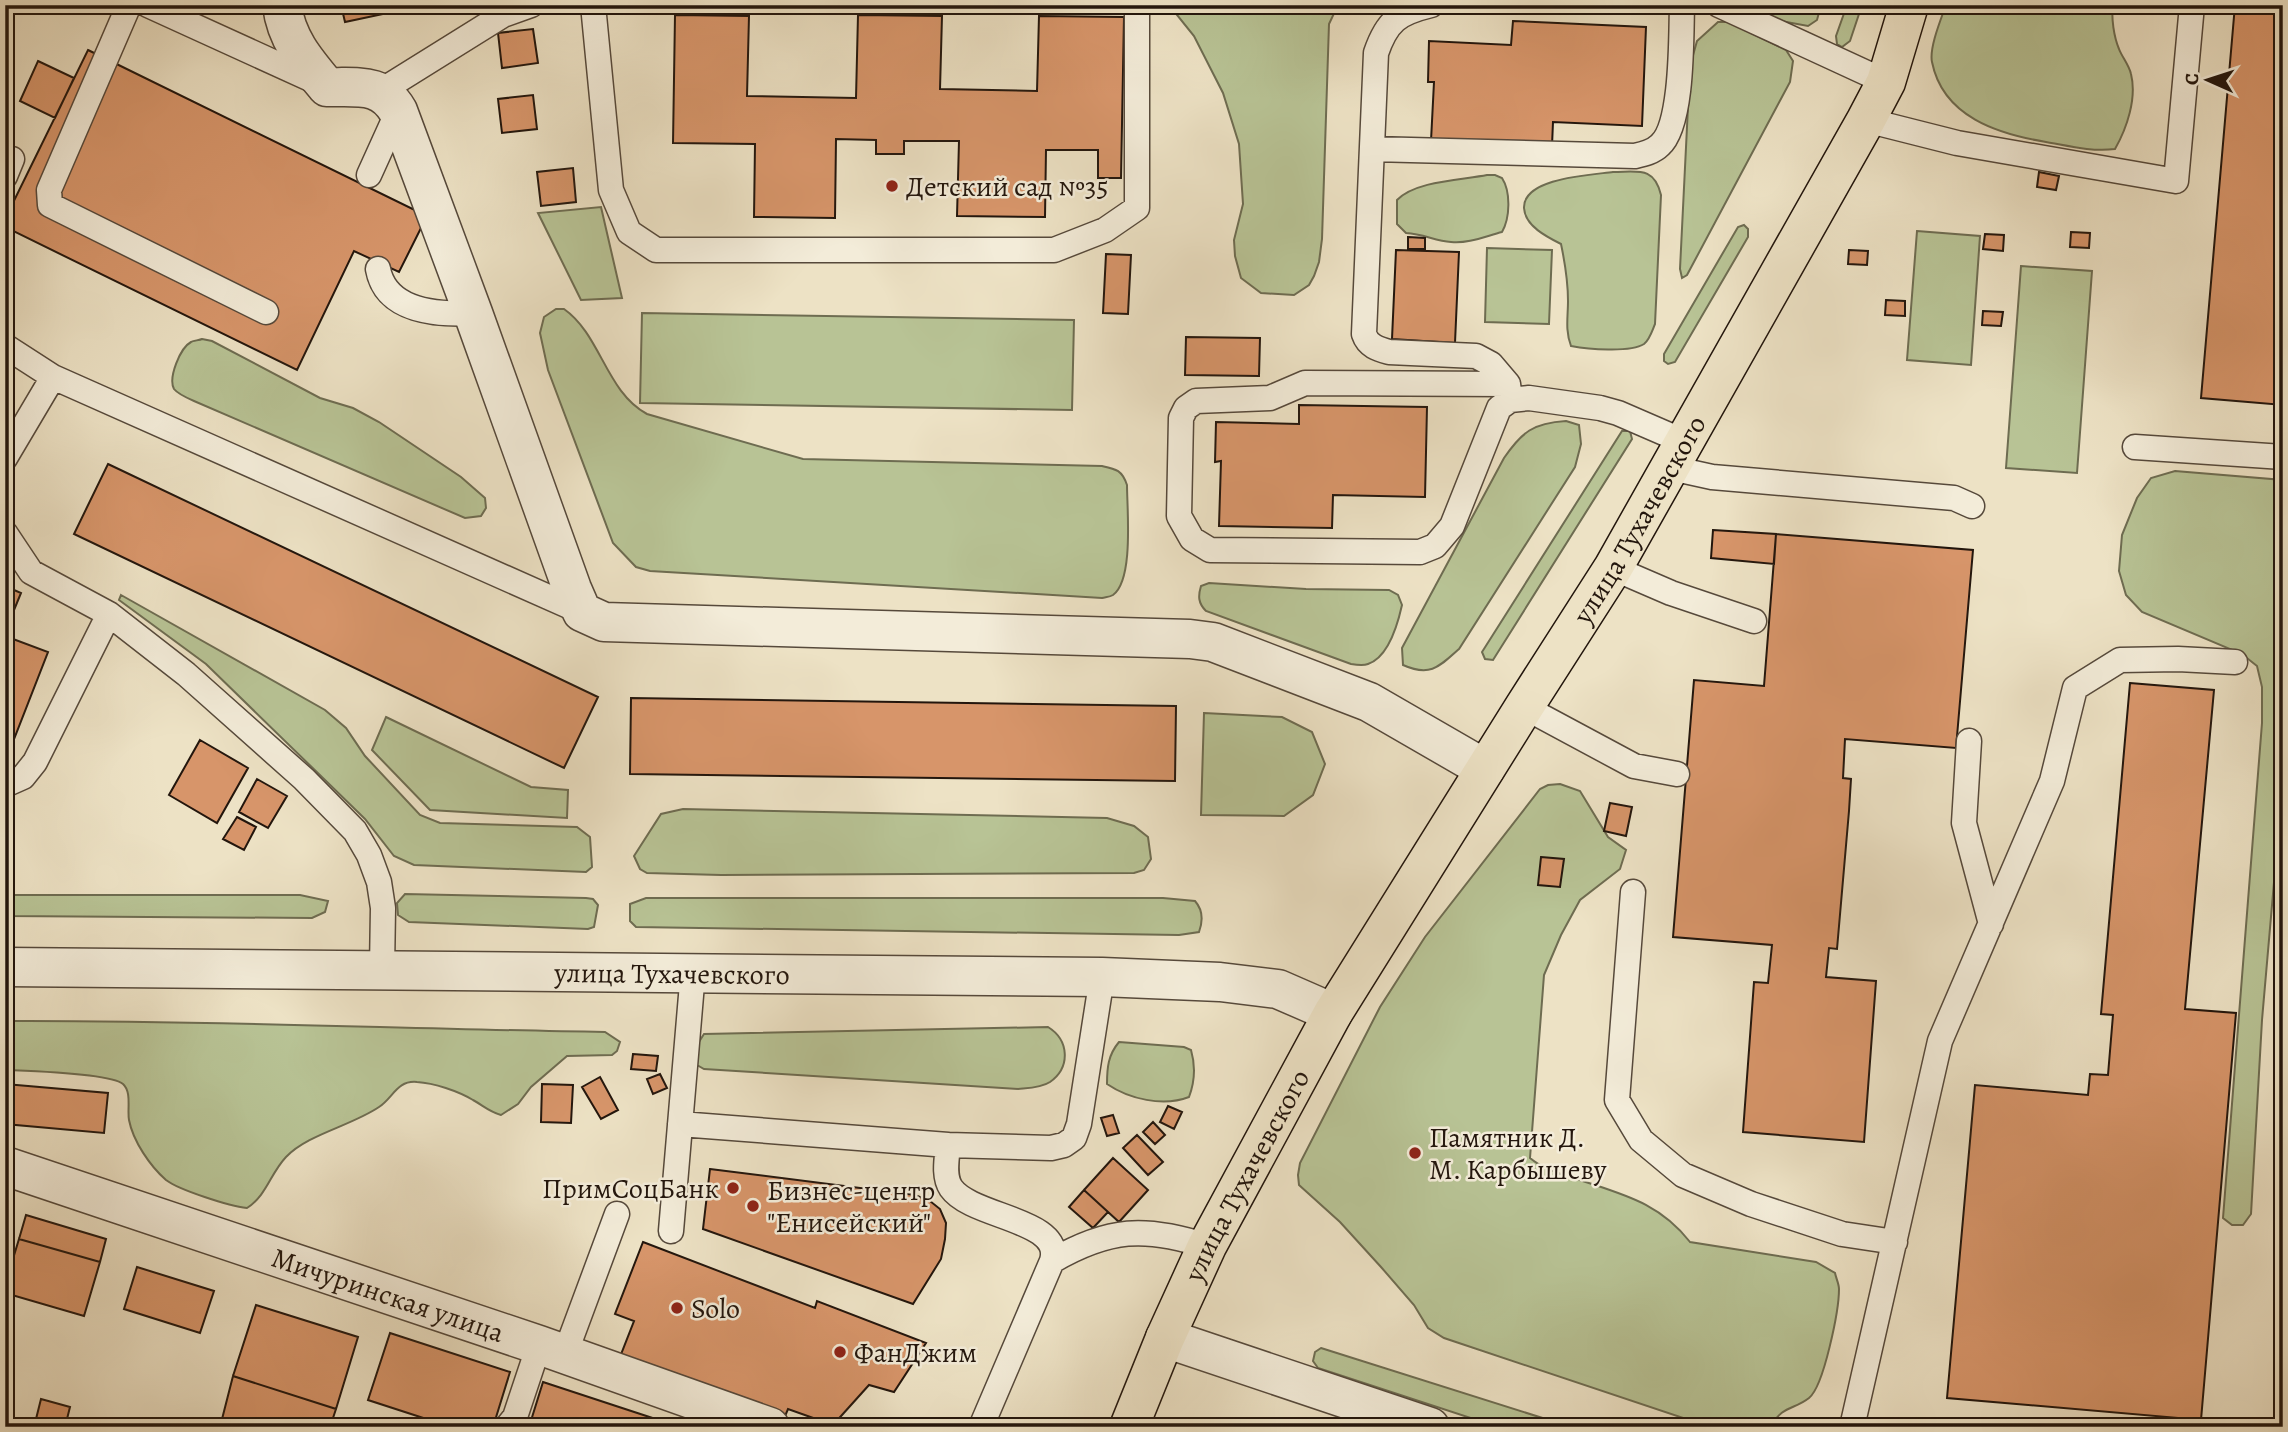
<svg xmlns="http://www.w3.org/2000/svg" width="2288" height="1432" viewBox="0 0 2288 1432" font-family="Alegreya,serif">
<rect width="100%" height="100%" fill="#ede2c5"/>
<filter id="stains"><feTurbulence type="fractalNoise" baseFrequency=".00286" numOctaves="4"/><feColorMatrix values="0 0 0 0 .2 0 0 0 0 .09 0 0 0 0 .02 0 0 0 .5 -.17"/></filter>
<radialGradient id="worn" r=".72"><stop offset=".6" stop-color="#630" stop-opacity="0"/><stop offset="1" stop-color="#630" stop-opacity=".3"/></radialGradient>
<path fill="#b8c395" stroke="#6e6c51" stroke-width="2" d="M1169,5H1338L1329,24L1322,239L1319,262L1314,276L1309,285L1294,295L1261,293L1241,278L1235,256L1234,240L1243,204L1239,144L1223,93L1194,36Z
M1747,5H1821L1817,20L1808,26L1781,21Z
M1847,5H1862L1850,41L1842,47L1837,44L1836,36Z
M1946,5H2113C2111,18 2114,37 2119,49C2122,57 2129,65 2131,74C2137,98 2127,128 2115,149C2092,152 2069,146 2046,142C1998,134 1943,117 1932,62C1929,48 1941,19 1946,5Z
M1718,22H1729L1786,50L1793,61L1790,82L1687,275L1682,278L1680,269L1690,66L1697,41Z
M1613,172C1638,172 1654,166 1661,195L1655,324C1652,331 1650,339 1644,344C1630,353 1587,349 1571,346C1565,330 1568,317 1568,301C1568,282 1565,263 1561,244C1547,237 1525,226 1524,208C1523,178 1590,175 1613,172Z
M1487,175H1495L1502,178C1511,192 1510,218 1502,232C1486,236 1468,244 1451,242C1435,241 1424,234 1406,233L1397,224V200C1415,181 1461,180 1487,175Z
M601,207L622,298L581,300L538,213Z
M1744,225L1748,229V237L1675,362L1668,364L1664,361V354L1738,227Z
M1917,231L1980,236L1971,365L1907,360Z
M1487,248L1552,250L1549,324L1485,322Z
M2021,266L2092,271L2077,473L2006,468Z
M556,309H564C601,335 606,392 647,414L803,459L1102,466C1116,469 1122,470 1127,485C1127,509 1134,580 1113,595C1110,597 1106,597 1102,598L650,571L636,567L613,543L548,370L540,333L544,317Z
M642,313L1074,320L1072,410L640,403Z
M202,339L212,341L320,398L353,408L379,422L461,477L485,498L486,508L481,516L465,518L194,401C187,398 178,394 174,389C168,378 180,348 191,342C192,341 200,340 202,339Z
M1566,421L1579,425L1581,444L1575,467L1459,649C1439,667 1430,677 1403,665L1402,648L1504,458C1522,432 1533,423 1566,421Z
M1622,431H1630L1632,439L1493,660L1485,659L1482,652Z
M2175,471L2283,480V779L2262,1020L2251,1214L2243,1225H2232L2223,1218L2262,723V687L2257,666L2242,654L2142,612L2126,595L2119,571L2122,535L2137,498L2151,478Z
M1209,583L1306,589L1389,590L1398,595L1402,605C1398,623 1389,657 1368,664C1363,666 1357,665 1351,664L1206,611C1198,603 1198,596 1201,586Z
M121,595L325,710L346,728L365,756L420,815L440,823L577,827L590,837L592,867L586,872L414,865L394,856L365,819L206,664L119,600Z
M1204,713L1282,717L1312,732L1325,764L1313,795L1284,816L1201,815Z
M386,717L531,787L568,790L567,818L430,810L372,750Z
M1560,784L1580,791L1608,837L1626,850L1620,869L1580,900L1561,935L1544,975L1530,1158C1543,1169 1558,1173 1574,1178C1620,1194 1658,1201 1690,1242L1816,1262L1835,1273C1836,1278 1839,1284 1839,1289C1839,1310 1824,1386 1809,1398C1794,1410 1782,1405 1771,1427H1710L1444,1338L1428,1328L1414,1305L1381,1267L1340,1222L1299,1185L1298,1175L1300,1163L1380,1007L1425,937L1540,789L1548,785Z
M683,809L1107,818L1134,826L1148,837L1151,859L1144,870L1134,873L721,875L647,873L640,869L634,856L661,814Z
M405,894L586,898L593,899L598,905L594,927L588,929L409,922L398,915L397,903Z
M5,895H300L328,901L325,912L312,918L5,916Z
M646,898H1163L1195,901C1203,910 1203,921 1199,932L1179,935L636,927L630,921V904Z
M5,1021C205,1020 405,1029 605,1032L620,1042L617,1051L612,1055L567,1056L531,1087L518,1104L501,1115C488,1111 484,1106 473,1100C458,1091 434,1083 417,1082C397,1080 393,1098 379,1107C351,1126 308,1134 286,1157C270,1174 267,1195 247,1208C229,1206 179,1190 166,1180C150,1166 133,1141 129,1120C127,1110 132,1092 123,1084C109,1073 27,1071 5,1070Z
M1048,1027C1069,1040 1071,1067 1050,1082C1041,1088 1028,1088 1018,1089L704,1069L697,1065V1045L704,1034Z
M1119,1042L1184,1047L1191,1050C1196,1067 1195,1081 1189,1097C1163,1107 1129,1099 1107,1084C1107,1068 1108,1055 1119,1042Z
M1321,1348L1571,1427H1498L1318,1368L1313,1361L1315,1352Z"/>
<path fill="#d7956a" stroke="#23160d" stroke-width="2" d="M341,5H381L383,14L345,22Z
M2235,5H2283V405L2201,398Z
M675,15L749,16L747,96L856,98L858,15L942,16L940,89L1037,91L1039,16L1124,17L1121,178H1098V150H1046L1045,217L957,216L959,141H904V154H876V140L836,139L835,218L754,217L755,144L673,143Z
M1513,21L1646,27L1642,126L1553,122L1552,146L1431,141L1434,82H1428L1429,41L1511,45Z
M533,29L538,63L502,68L498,33Z
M88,50L427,216L399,272L354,251L297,370L5,227V219Z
M38,61L74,78L55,118L20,101Z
M533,95L537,129L502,133L498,99Z
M573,168L576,202L541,206L537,172Z
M2039,172L2059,176L2056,190L2037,187Z
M2071,232L2090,233L2089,248L2070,247Z
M1985,234L2004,235L2003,251L1983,249Z
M1408,237L1425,238V249H1408Z
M1396,250L1459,252L1455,343L1392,339Z
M1849,250L1868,251L1867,265L1848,264Z
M1106,254L1131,255L1128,314L1103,313Z
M1886,300L1905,301V316L1885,315Z
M1983,311L2003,312L2001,326L1982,325Z
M1186,337L1260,338L1259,376L1185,375Z
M1299,405L1427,407L1425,497L1333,495L1332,528L1219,526L1221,461L1215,462L1216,422L1299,424Z
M108,464L598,697L564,768L74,534Z
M1713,530L1776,534L1774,564L1711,558Z
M1776,534L1973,550L1956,748L1845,739L1843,778L1851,779L1849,811L1837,949L1829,948L1826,977L1876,981L1864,1142L1743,1132L1754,982L1768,983L1772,945L1673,937L1694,680L1764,686Z
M5,586L21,593L5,632Z
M5,636L48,652L7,757L5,756Z
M2130,683L2214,690L2185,1009L2236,1013L2201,1420L1947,1398L1975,1085L2088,1095L2090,1074L2108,1075L2113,1015L2101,1014Z
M631,698L1176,706L1175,781L630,774Z
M200,740L248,768L217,823L169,795Z
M257,779L287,796L268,828L239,812Z
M1610,803L1632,807L1626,836L1604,831Z
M237,817L256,827L244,850L223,839Z
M1541,857L1564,859L1560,887L1538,885Z
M633,1054L658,1056L656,1071L631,1069Z
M660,1074L667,1088L653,1094L647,1079Z
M600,1077L618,1110L601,1119L582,1087Z
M5,1084L108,1093L104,1133L5,1124Z
M542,1084L573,1085L571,1123L541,1122Z
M1168,1106L1182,1112L1174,1129L1160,1122Z
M1113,1115L1119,1133L1107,1136L1101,1118Z
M1153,1122L1165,1135L1155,1144L1143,1132Z
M1137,1135L1163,1162L1148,1175L1123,1148Z
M1113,1158L1148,1190L1119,1222L1084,1190Z
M710,1169L915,1195L930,1201L940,1209L946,1223L945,1239L941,1259L913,1304L703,1229Z
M1084,1190L1108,1212L1093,1228L1069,1207Z
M26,1215L106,1239L100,1262L19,1239Z
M19,1239L100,1262L84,1316L5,1293V1285Z
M643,1242L815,1308L817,1301L926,1343L894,1392L869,1385L833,1425L788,1409L783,1421L620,1357L634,1321L615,1314Z
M137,1267L214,1291L200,1333L124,1309Z
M256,1305L358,1337L336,1409L233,1376Z
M390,1333L510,1372L493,1427H451L368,1400Z
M233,1376L336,1409L330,1427H220Z
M543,1382L616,1406L680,1427H529Z
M41,1399L70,1407L65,1427H34Z"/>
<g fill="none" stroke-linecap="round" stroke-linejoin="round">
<defs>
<path id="service" d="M129,5L49,190L50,205L266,312
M148,5L317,82
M593,5L611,190L629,232L656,250H1054L1105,230L1137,208V5
M1431,5C1398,13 1387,21 1376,53L1364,334C1368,346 1378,349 1389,352L1476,356L1491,364L1508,384
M1719,5L1886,82
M381,91L503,15L531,5
M1866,120L1957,143L2176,181L2192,5
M1372,149L1635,156C1644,154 1653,152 1660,145C1683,125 1681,36 1682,5
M369,175L398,111
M5,176L12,159
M378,269C386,312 438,315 473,313
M5,346L53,377
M1510,400L1508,384L1305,383L1270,398L1196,401L1186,408L1181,418L1179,516L1192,539L1210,550L1420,552L1435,546L1452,526L1499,408L1510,400L1529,398L1600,408L1618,413L1685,442
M2135,447L2283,457
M5,458L53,377L582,612
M1671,468L1712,477L1954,498L1972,506
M5,533L31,572L109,614L186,674L304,779L355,831L369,855L379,882L383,908L382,969
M1613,568L1671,593L1754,621
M1524,707L1634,766L1677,774
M1969,741L1964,823L1991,924
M5,785L23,777L35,762L109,614
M1633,892L1617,1100L1641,1140L1683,1175L1751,1204L1842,1234L1895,1242
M680,1124L948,1145C947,1158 943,1176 951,1188C972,1218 1064,1219 1052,1261L981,1427
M948,1145L1051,1148L1064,1145L1074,1138L1079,1124L1102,977
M671,1231L693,972
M1052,1261C1109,1228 1145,1226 1207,1246
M565,1354L617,1214
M507,1427L515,1417L539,1345
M1852,1427L1940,1041L2052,781L2075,688L2120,660L2178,659L2235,662"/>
<path id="minor" d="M282,5C286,39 306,62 327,87C358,88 381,82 398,111L473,313L572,589L582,612L604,622L1190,639L1213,642L1369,702L1485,769"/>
<g id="tertiary">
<path id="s1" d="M5,967L1102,977L1220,982L1278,989L1333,1013"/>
<path id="s2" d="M5,1166L539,1345L770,1427"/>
<path d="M1165,1338L1430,1427"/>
</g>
<g id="primary">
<path id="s3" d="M1129,1427L1165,1338L1207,1246L1333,1013L1524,707L1613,568L1866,120L1886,82L1909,5"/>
</g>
</defs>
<use href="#service" stroke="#56493b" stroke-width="27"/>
<use href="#minor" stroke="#56493b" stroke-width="41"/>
<use href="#tertiary" stroke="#56493b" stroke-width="41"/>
<use href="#primary" stroke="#23160d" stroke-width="41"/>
<use href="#service" stroke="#f3ecd9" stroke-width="24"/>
<use href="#minor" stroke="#f3ecd9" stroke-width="38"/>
<use href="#tertiary" stroke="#f3ecd9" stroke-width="38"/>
<use href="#primary" stroke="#ede2c5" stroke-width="38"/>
</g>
<g fill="#8f2418" stroke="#f3ecd9" stroke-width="2.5">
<circle cx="892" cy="186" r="7"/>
<circle cx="1415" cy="1153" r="7"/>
<circle cx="733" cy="1188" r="7"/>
<circle cx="753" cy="1206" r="7"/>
<circle cx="677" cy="1308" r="7"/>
<circle cx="840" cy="1352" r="7"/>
</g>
<g text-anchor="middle" stroke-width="5" stroke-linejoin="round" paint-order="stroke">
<g font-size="28" fill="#23160d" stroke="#f3ecd9" text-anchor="start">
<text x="906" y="196">Детский сад №35</text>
<text x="1429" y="1147">Памятник Д.<tspan x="1429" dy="32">М. Карбышеву</tspan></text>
<text x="719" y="1198" text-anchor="end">ПримСоцБанк</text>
<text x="767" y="1200">Бизнес-центр<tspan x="767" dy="32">"Енисейский"</tspan></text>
<text x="691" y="1318">Solo</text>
<text x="854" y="1362">ФанДжим</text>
</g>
<g font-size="28" fill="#23160d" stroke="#f3ecd9">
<text dy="10" stroke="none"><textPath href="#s3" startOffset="1043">улица Тухачевского</textPath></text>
<text dy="10" stroke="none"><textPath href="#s1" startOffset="667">улица Тухачевского</textPath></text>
<text dy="10" stroke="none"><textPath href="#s3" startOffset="278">улица Тухачевского</textPath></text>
<text dy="10" stroke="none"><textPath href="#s2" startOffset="404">Мичуринская улица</textPath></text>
</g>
</g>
<rect width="2288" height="1432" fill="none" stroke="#ede2c5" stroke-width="28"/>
<rect x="7" y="7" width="2274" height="1418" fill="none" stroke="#23160d" stroke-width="3.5"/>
<rect x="14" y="14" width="2260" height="1404" fill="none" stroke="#23160d" stroke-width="2"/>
<g transform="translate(2208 80) rotate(273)" stroke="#f3ecd9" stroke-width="5" paint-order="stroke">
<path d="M0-5L12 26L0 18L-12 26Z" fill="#23160d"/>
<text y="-10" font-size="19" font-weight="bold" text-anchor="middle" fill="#23160d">С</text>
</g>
<rect width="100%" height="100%" filter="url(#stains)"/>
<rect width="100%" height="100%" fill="url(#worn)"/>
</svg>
